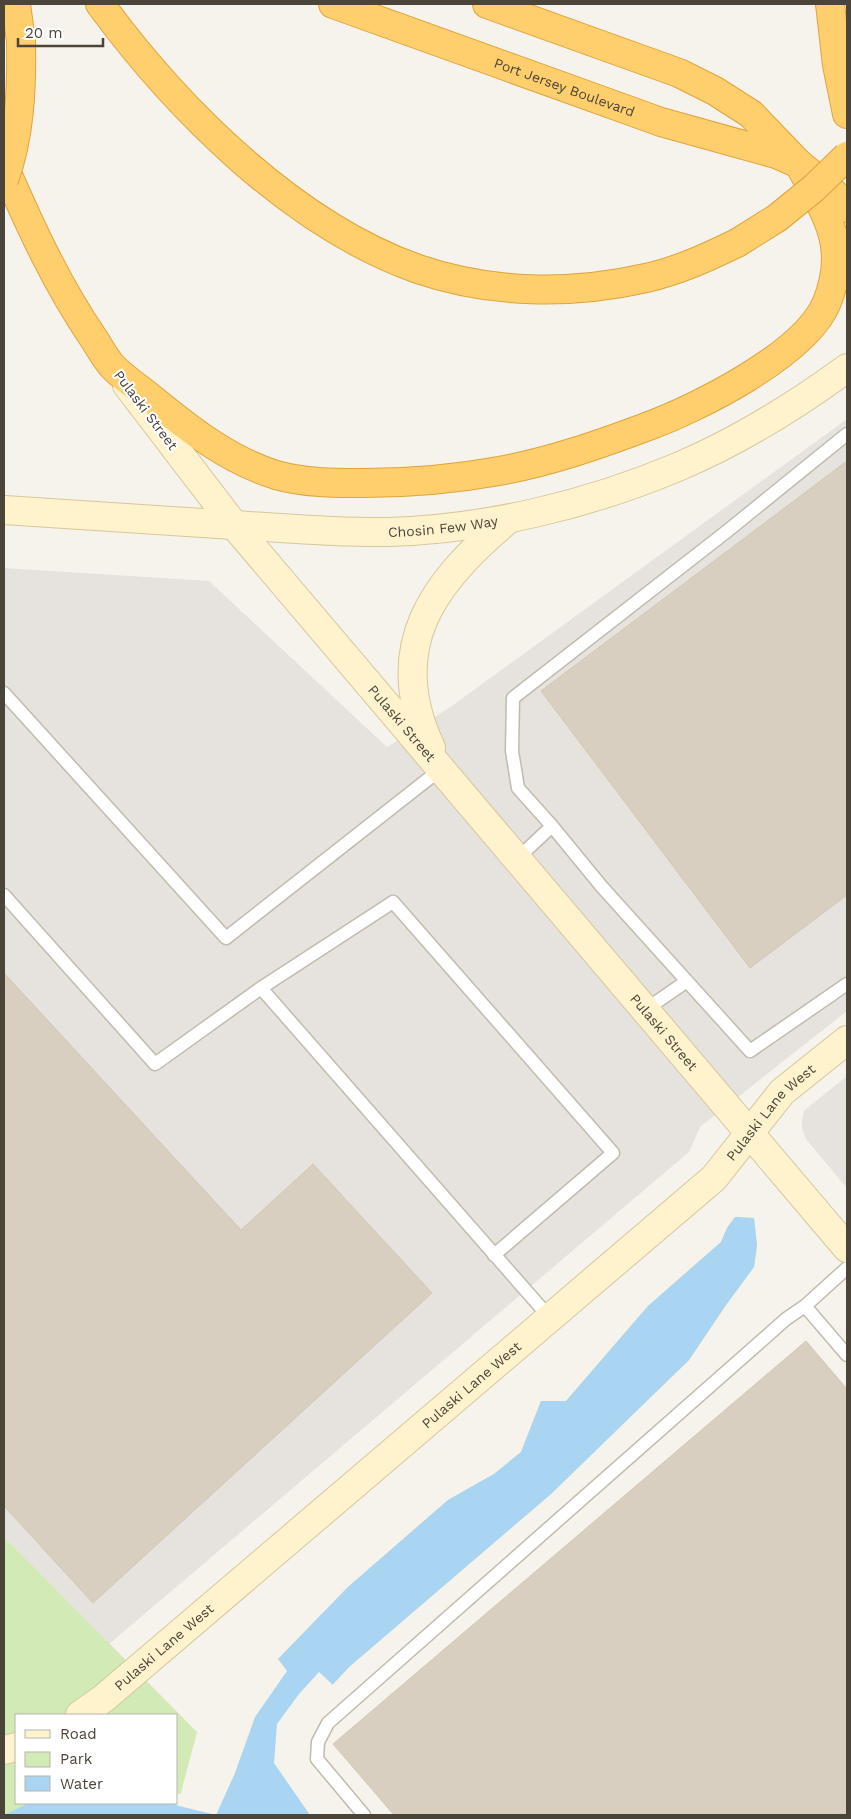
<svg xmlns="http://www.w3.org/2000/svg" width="851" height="1819" viewBox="0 0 851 1819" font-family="'Work Sans',sans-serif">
<rect width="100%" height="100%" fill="#f6f3ec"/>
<path fill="#e6e2dd" d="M847,419V1011L700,1127L689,1152L109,1644L4,1537V568L209,581L387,747L449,708Z
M847,1076V1188L806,1139L802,1128V1121L804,1111L811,1105Z"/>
<path fill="#d2eab5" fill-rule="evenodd" d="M735,1217L754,1218L757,1245L754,1267L726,1305L689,1360L551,1494L349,1667L281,1740V1769L313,1815H4V1537L197,1732L180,1796L195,1800L278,1659L348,1587L448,1500L494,1474L521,1452L541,1401H566L648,1306L721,1242L727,1228ZM16,1715H176V1803H16Z"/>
<path fill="#a9d4f2" d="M735,1217L754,1218L757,1245L754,1267L726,1305L689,1360L551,1494L349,1667L281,1740V1769L313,1815H4L29,1803H176L195,1800L239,1730L278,1659L348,1587L448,1500L494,1474L521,1452L541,1401H566L648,1306L721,1242L727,1228Z"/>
<path fill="#f6f3ec" d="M278,1659L287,1671L255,1717L235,1773L216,1815L179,1806L172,1803H176V1793L194,1798L237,1728L272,1664Z
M319,1672L334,1686L284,1741V1768L316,1815H310L274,1763L277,1724L299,1694Z"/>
<path fill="#d8cfc1" stroke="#d3c7b4" d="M847,461V895L750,968L541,691Z
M4,973L241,1230L313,1164L432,1293L93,1603L4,1506Z
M806,1341L847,1389V1815H394L333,1744Z"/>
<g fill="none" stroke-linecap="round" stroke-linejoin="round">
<defs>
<path id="lane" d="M847,434L726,532L513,698L512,751L518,788L552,826L602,887L750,1051L847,984
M4,693L226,938L441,769
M517,859L552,826
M4,895L155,1064L261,988
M645,1010L687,981
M494,1255L613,1153L393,902L261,988L550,1318
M805,1306L847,1355
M364,1815L317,1759L318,1742L328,1723L786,1319L805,1306L847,1268"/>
<g id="secondary">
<path id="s1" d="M127,385L234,525L847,1248"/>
<path id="s2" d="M4,510C80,515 157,520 233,525C285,528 336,533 388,532C487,529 588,505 680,466C739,441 795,406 847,368"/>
<path d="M431,748C384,648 432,582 509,519"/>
<path id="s3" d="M80,1715L104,1698L714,1178L782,1092L847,1040"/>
<path d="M4,1750L16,1747"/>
</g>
<g id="highway">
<path d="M16,4L21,41"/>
<path d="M100,4C177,109 293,225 418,269C491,294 571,295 646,278C678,271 708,257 737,243"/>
<path id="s4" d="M333,4L661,122L776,154L799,164"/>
<path d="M487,4L679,73L715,91L751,114L799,164L830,189L847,208"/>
<path d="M830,4L837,65L847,114"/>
<path d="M4,166C30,226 57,285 94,339C100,348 106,360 114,368C125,379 139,388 151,398C189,429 228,460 276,475C304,483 334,483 364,483C409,483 455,479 499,471C549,462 598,445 646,427C698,408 806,354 827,302C850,245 825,213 799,164"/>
</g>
</defs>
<use href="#lane" stroke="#c2bbae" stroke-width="15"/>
<use href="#secondary" stroke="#d6c79b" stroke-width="30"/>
<use href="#highway" stroke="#e0a43c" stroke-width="30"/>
<use href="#lane" stroke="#fff" stroke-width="12"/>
<use href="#secondary" stroke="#fff3cd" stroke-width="28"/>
<use href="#highway" stroke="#ffcf6e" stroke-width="28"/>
<defs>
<path id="highway-bridge" d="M4,180C20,135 22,89 21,41
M737,243L777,218L814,188L847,156"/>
</defs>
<use href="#highway-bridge" stroke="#e0a43c" stroke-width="30" stroke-linecap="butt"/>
<use href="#highway-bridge" stroke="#ffcf6e" stroke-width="28"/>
</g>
<g text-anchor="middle" stroke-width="4" stroke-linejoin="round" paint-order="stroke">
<g font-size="14" fill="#4b4439" stroke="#fff">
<text dy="5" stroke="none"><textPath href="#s4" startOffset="246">Port Jersey Boulevard</textPath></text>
<text transform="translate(146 410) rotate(53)" y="5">Pulaski Street</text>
<text dy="5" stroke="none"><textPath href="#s2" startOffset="440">Chosin Few Way</textPath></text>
<text dy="5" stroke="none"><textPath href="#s1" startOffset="436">Pulaski Street</textPath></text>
<text dy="5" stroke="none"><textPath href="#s1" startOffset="841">Pulaski Street</textPath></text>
<text dy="5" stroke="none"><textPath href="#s3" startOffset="918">Pulaski Lane West</textPath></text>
<text dy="5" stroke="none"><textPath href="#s3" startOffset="512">Pulaski Lane West</textPath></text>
<text dy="5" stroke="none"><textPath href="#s3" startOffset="108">Pulaski Lane West</textPath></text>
</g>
</g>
<rect width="851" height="1819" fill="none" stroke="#4b4439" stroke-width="10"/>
<rect x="15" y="1714" width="162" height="90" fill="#ffffff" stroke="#b7b4b0"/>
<rect x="25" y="1730" width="25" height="8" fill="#fff3cd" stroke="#b7b4b0"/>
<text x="60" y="1739" font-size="15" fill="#4b4439">Road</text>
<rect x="25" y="1752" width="25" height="15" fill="#d2eab5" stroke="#b7b4b0"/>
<text x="60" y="1764" font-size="15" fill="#4b4439">Park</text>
<rect x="25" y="1776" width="25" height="15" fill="#a9d4f2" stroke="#b7b4b0"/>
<text x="60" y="1789" font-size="15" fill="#4b4439">Water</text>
<path d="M18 38v8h85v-8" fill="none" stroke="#4b4439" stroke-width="2.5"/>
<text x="25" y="38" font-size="15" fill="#4b4439" stroke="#ffffff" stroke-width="4" paint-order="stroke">20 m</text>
</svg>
